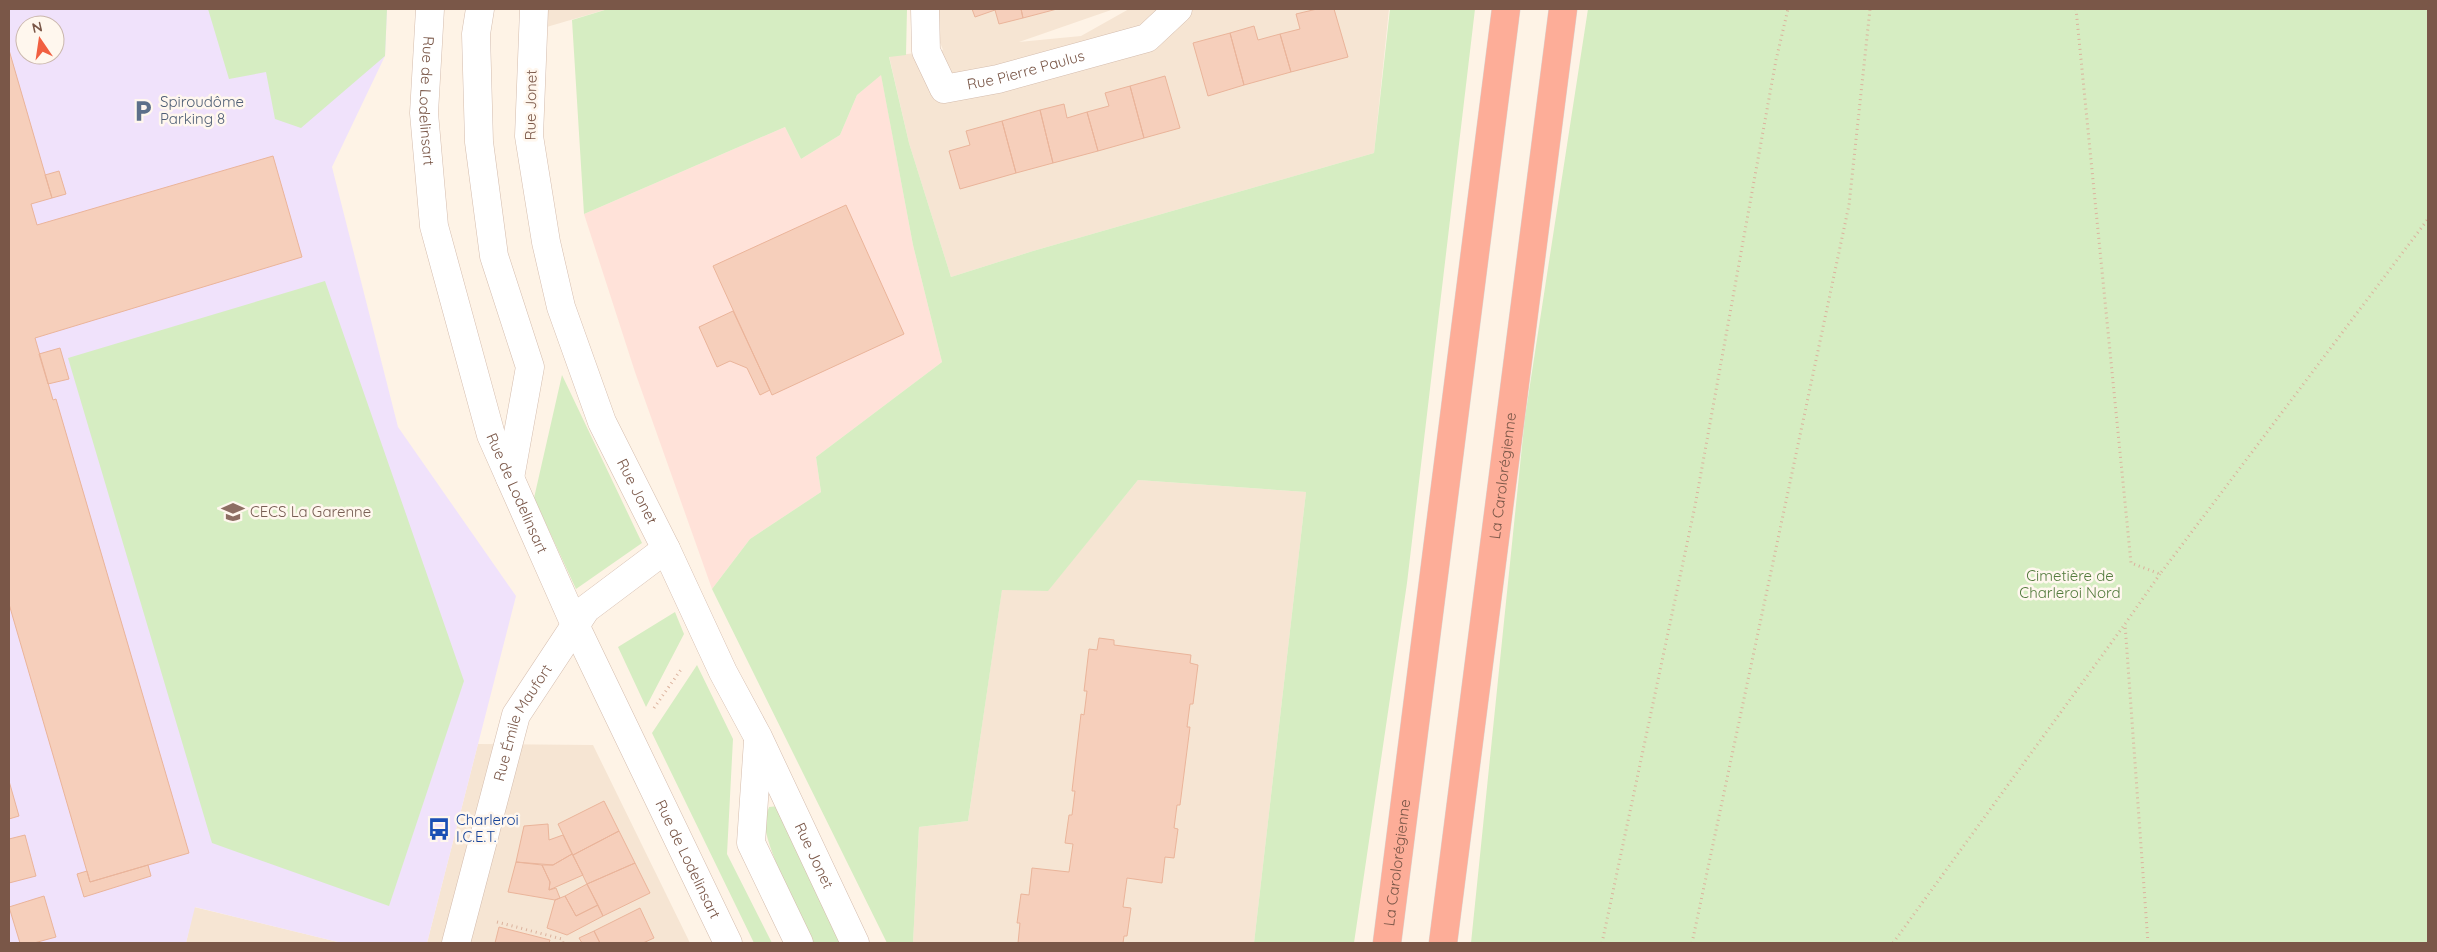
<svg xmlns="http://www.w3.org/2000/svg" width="2437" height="952" viewBox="0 0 2437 952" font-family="Quicksand,sans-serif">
<rect width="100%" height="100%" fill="#fef3e6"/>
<path fill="#f6e5d3" d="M542,9H608L533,31Z
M927,9H1114L1019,42L1081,36L1129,9H1389L1374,153L1033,251L951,277L909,143L889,56L943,50Z
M1138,480L1306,492L1254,943H913L919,827L968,821L1002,589L1048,590Z
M478,744L593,745L690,943H427Z
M194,907L342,943H186Z"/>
<path fill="#ffe2d9" d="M881,74L913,245L942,362L816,457L821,492L750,539L712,589L635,372L584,214L785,127L801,159L840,135L857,95Z"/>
<path fill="#f0e2fb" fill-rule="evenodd" d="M9,9H387L385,56L332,167L398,427L516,596L427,943H342L195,907L186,943H9ZM25,25H55V55H25Z"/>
<path fill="#d6edc2" d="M208,9H387L385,56L301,128L275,119L266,72L229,79Z
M608,9H907L906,55L889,57L909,143L951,277L1033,251L1374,153L1390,9H1475L1407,583L1354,943H1254L1306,492L1138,480L1048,591L1002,590L968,821L919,827L913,943H887L712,589L750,539L821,492L816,457L942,362L913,245L881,75L857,95L840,135L801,159L785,127L584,214L572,20Z
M1588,9H2428V943H1471L1525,417Z
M325,281L464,681L389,906L212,843L68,358Z
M562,375L642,543L576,589L534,498Z
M675,612L684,634L646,707L618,647Z
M697,665L733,739L727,854L772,943H754L652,733Z
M779,806L845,943H814C803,922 760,838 765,818C765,814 768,811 769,807Z"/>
<path fill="#f6cfbb" stroke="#eab49a" d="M972,9H1021L1023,18L999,24L995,10L975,17Z
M1021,9H1057L1023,18Z
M1317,9H1334L1348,57L1291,72L1280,34L1300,29L1296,14Z
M1254,26L1258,40L1280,34L1291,72L1244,85L1230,33Z
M1230,33L1244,85L1208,96L1193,43Z
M9,50L52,198L31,204L37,225L273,156L302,257L35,338L53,400L56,399L189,853L90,882L9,604Z
M1165,76L1180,128L1144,138L1130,86Z
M1130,86L1144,138L1098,151L1087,112L1109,106L1105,93Z
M1064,104L1067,118L1087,112L1098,151L1053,163L1040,110Z
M1040,110L1053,163L1016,173L1002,121Z
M1002,121L1016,173L960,189L949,151L970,145L966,131Z
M59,171L66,194L52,198L45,175Z
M846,205L904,334L772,395L713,266Z
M733,311L770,390L760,395L747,368L730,361L717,367L699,327Z
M60,348L69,379L48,384L39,354Z
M1099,638L1114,640V645L1191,655L1190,663L1198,665L1193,704H1190L1187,727H1190L1180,805H1177L1174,828L1178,829L1174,858L1165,857L1162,883L1127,878L1123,907L1131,908L1127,936H1124L1123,943H1018L1020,923H1017L1021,894L1029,895L1032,868L1069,872L1073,844L1065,843L1069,815H1072L1075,791H1072L1081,714L1084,715L1087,691H1084L1089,649L1097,650Z
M9,781L19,816L9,819Z
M604,801L619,831L573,855L558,824Z
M548,824L549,840L563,835L572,854L553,865L516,862L524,826Z
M619,831L635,863L587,884L573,855Z
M25,835L36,876L9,883V839Z
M572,854L583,875L549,890L550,882L542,865H553Z
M516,862L542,865L550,882L549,890L556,888L560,898L555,900L508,892Z
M635,863L650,893L603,916L587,884Z
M148,865L151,876L84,897L77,874L87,871L90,882Z
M587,884L598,905L576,916L565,896Z
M44,896L56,937L34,943H20L9,907Z
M565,896L576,916L598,905L603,916L567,935L547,928L555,900Z
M640,908L654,938L643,943H600L594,931Z
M499,927L550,940L549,943H495Z
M594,931L600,943H582L579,938Z"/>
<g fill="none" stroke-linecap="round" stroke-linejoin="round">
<defs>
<g id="minor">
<path id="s1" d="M430,9L424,113L434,226L491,435L576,627L728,943"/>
<path d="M480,9L476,34L479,142L494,256L530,367L510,478"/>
<path id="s2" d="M534,9L529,136L546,242L561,307L602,422L666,549L723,672L758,737L855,943"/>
<path id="s3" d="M925,9L926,51L944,89L998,79L1147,38L1178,9"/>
<path d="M758,741L751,843L799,943"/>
<path id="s4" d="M456,943L516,715L586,609L666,549"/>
</g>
<g id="highway">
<path id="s5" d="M1387,943L1506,9"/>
<path id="s6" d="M1443,943L1563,9"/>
</g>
</defs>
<use href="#minor" stroke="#d4bcad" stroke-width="29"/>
<use href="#highway" stroke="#dcd3cf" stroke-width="29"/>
<path stroke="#dbb29d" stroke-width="3" stroke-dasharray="1 4" stroke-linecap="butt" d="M2076,9L2131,563L2160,574L2428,219
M654,708L682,668
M497,922L562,939L563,943
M1602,943L1695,506L1776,60L1788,9
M1692,943L1849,205L1870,9
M1893,943L2125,624
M2148,943L2125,624L2160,574"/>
<use href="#minor" stroke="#fff" stroke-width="28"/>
<use href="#highway" stroke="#fdad98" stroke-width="28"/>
</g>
<defs>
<symbol id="parking-bare" viewBox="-9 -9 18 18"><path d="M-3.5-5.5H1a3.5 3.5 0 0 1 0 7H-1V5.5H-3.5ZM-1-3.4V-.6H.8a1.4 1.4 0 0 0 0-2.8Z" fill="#5c6f8a" stroke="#fff7ee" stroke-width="2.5" paint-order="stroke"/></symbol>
<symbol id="school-bare" viewBox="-9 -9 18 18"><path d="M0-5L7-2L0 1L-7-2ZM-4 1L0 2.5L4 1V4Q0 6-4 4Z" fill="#8d6e63" stroke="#fff7ee" stroke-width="2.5" paint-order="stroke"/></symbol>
<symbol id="bus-bare" viewBox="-9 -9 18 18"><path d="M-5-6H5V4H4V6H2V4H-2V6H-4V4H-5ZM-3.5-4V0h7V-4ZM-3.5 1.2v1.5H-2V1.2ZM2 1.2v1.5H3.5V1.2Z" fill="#1a4fb4" stroke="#fff7ee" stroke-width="2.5" paint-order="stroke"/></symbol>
</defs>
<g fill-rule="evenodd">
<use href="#parking-bare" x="127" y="95" width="32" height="32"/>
<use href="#school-bare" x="217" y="496" width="32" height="32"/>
<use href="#bus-bare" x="423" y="813" width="32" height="32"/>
</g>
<g text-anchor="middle" stroke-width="5" stroke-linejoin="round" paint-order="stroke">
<g font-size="15" fill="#7a5748" stroke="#fff7ee">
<text dy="5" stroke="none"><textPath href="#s3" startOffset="168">Rue Pierre Paulus</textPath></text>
<text dy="5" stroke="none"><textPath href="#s1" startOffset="92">Rue de Lodelinsart</textPath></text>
<text transform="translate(531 105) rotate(-89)" y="5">Rue Jonet</text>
<text dy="5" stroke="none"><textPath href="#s6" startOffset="471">La Carolorégienne</textPath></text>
<text dy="5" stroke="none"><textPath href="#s2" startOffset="501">Rue Jonet</textPath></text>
<text dy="5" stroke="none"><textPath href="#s1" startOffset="498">Rue de Lodelinsart</textPath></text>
<text dy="5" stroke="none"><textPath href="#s4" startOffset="231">Rue Émile Maufort</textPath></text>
<text dy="5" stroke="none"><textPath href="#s2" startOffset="906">Rue Jonet</textPath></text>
<text dy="5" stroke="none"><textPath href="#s1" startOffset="902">Rue de Lodelinsart</textPath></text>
<text dy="5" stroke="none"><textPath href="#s5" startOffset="81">La Carolorégienne</textPath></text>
</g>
<g font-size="15" fill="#4e5e75" stroke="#fff7ee" text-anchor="start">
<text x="160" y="107">Spiroudôme<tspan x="160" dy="17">Parking 8</tspan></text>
</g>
<g font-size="15" fill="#785e54" stroke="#fff7ee" text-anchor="start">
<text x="250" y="517">CECS La Garenne</text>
</g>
<g font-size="15" fill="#527a3c" stroke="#fff7ee">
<text x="2070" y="581">Cimetière de<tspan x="2070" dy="17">Charleroi Nord</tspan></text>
</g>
<g font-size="15" fill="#164399" stroke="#fff7ee" text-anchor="start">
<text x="456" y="825">Charleroi<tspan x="456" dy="17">I.C.E.T.</tspan></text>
</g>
</g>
<rect width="2437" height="952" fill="none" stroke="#7a5748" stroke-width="20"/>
<g transform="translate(40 40) rotate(347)"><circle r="24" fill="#fff7ee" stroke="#cab7ac"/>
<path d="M0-4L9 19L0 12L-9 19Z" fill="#f15f41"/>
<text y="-8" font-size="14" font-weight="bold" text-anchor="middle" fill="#7a5748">N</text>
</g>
</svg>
